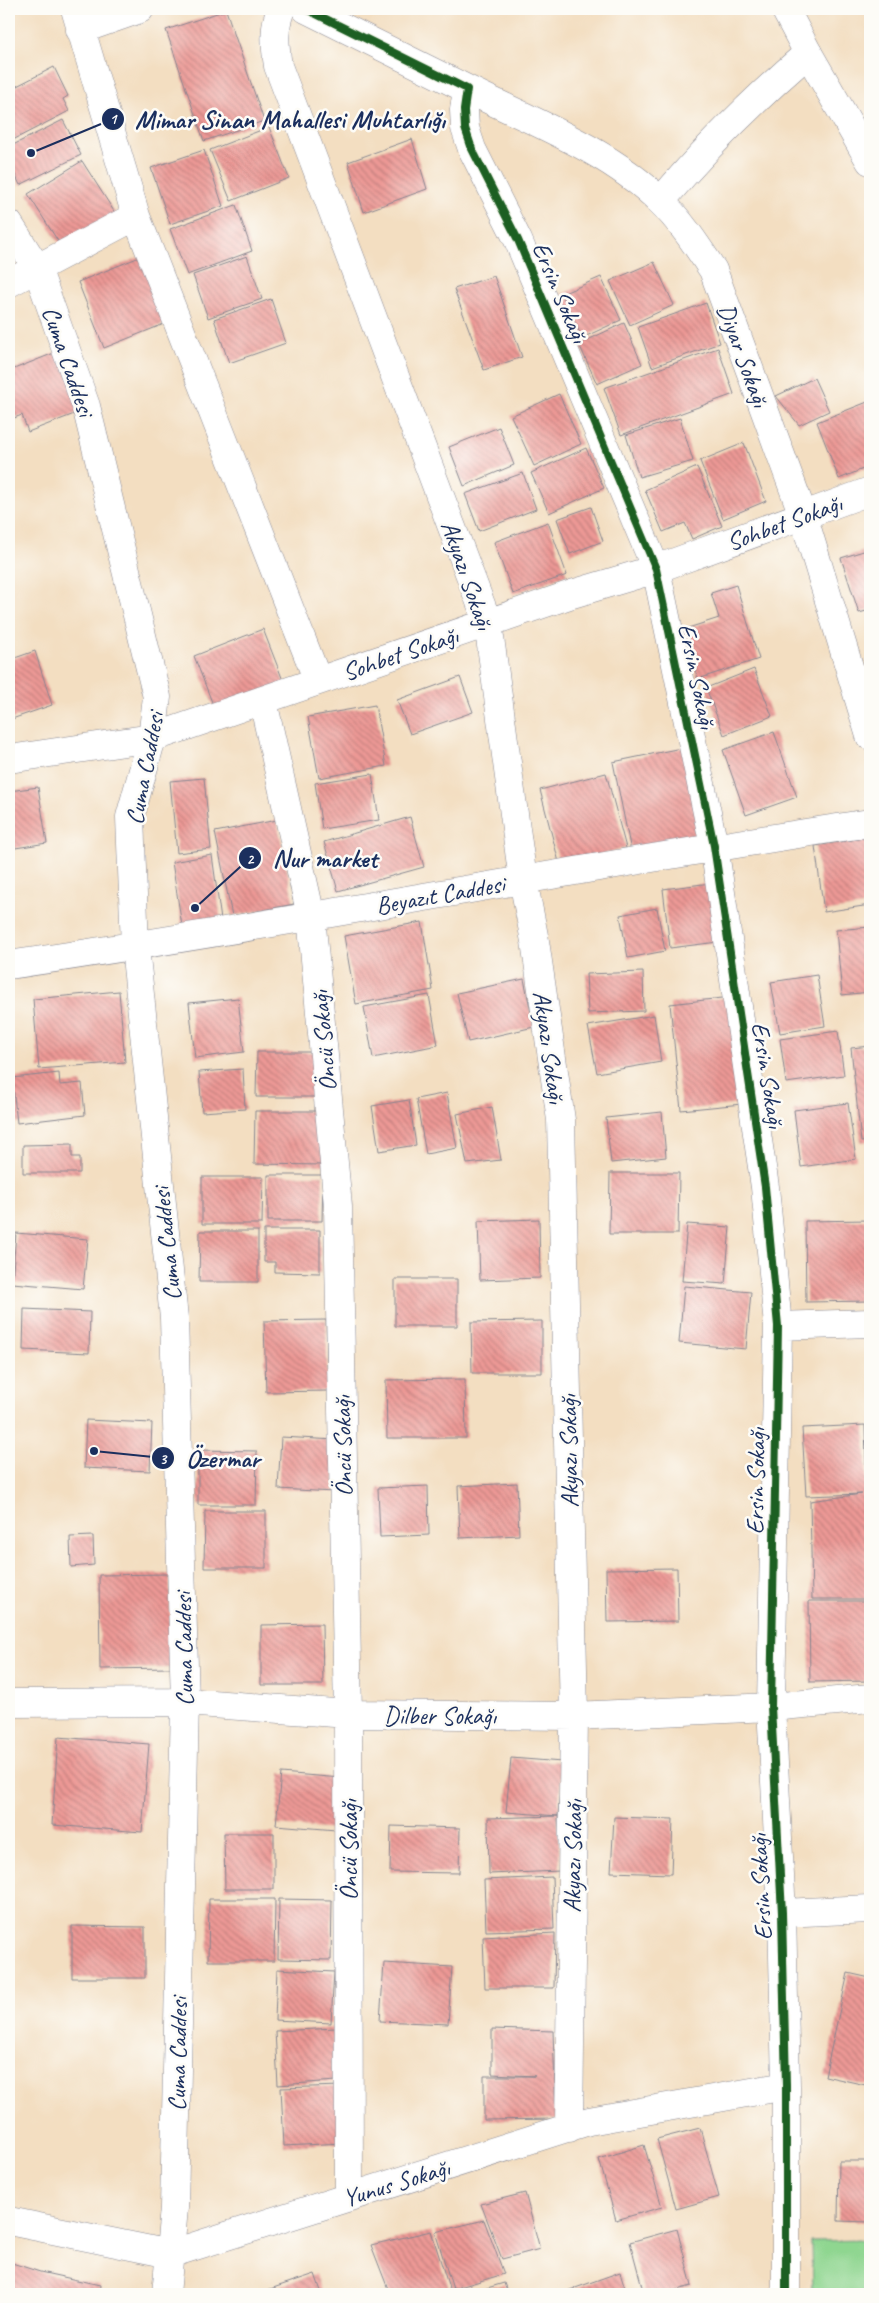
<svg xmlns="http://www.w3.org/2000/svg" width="879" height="2303" viewBox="0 0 879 2303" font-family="Caveat,sans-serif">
<defs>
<pattern id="building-back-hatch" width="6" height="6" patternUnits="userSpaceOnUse" patternTransform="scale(1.25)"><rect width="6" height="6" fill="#ed9995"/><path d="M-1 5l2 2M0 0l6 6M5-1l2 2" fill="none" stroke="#bf7d7d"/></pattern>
</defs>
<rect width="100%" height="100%" fill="#fdfcf7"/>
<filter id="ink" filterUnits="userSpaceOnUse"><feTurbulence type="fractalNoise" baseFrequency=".02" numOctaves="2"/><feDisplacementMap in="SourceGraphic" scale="10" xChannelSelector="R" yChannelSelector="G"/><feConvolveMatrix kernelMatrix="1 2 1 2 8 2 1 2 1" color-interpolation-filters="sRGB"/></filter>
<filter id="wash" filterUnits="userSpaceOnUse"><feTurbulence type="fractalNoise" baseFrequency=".0096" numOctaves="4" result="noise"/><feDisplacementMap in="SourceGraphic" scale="20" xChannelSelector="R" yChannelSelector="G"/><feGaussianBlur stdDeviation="1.12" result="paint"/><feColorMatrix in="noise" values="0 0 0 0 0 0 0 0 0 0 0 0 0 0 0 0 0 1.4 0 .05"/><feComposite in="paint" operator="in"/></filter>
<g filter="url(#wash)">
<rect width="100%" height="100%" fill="#f3dec1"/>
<path fill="#8fd690" stroke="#558277" d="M870,2240V2294H812L811,2241Z"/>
<g id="blocks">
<path fill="url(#building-back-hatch)" d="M226,10L264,121L204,141L166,30Z
M54,67L68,96L63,99L69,111L9,142V90Z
M63,120L81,155L20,185L9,162V147Z
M269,127L289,178L231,201L210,150Z
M412,139L427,189L364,212L348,162Z
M204,150L223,206L170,224L151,168Z
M82,161L117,216L63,249L28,194Z
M236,205L252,251L187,275L170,229Z
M147,254L174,320L104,348L78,282Z
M247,256L262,299L208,318L193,275Z
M654,262L674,305L630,325L610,281Z
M494,276L522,357L484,370L454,289Z
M601,277L621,320L582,338L562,294Z
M271,299L286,343L229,363L214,319Z
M706,303L720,343L652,367L638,327Z
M624,323L642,364L597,384L579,344Z
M718,348L734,394L621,435L604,388Z
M59,351L82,411L28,432L22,415L14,418L9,405V371Z
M814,378L829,411L799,425L776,396Z
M559,394L581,444L534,466L511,416Z
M870,401V466L839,479L817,422Z
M680,418L693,461L639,477L626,435Z
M499,427L514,465L464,486L449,447Z
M744,443L766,501L723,519L700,461Z
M586,448L604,488L549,513L531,473Z
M697,467L722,526L692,539L685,523L663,532L645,490Z
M523,473L536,509L479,531L465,494Z
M591,507L603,541L570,554L557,519Z
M548,522L567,575L513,594L494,542Z
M870,549V610L859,613L841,558Z
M736,585L759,659L698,679L682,630L719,618L711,593Z
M263,629L284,683L215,710L194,656Z
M35,651L52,705L9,720V660Z
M754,669L772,716L724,735L706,688Z
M460,677L473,712L410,734L397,700Z
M375,705L386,766L319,778L308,717Z
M774,732L797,797L746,815L723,750Z
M686,747L703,836L631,851L613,762Z
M606,773L626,848L560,866L540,790Z
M372,774L379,820L322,829L315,783Z
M204,778L211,849L177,853L170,781Z
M38,787L47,843L9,849V791Z
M410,817L424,867L338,891L324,842Z
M277,820L294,904L232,916L215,832Z
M870,837V905L824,912L815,846Z
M212,855L221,920L182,926L172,862Z
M711,883L718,942L670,948L663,889Z
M657,908L665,951L628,958L620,915Z
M422,922L433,990L356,1004L344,936Z
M870,927V992L842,995L836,930Z
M643,972L644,1011L588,1013L586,974Z
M817,975L825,1026L780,1033L771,982Z
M524,979L534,1027L468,1042L457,993Z
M119,991L125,1062L39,1069L33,999Z
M429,995L438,1045L373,1058L364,1007Z
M731,997L742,1104L681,1110L670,1004Z
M238,998L244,1052L195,1058L189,1003Z
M654,1015L661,1062L597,1073L588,1026Z
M838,1031L844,1075L786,1083L780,1039Z
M870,1046V1141L861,1142L851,1048Z
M257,1052H318L317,1097H256Z
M243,1069L245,1109L202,1112L199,1072Z
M59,1073L60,1085L82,1083L85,1115L17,1123L12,1078Z
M447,1093L457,1148L426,1154L416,1099Z
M409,1100L416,1145L379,1151L372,1106Z
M848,1103L856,1159L801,1167L794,1110Z
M492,1107L501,1160L467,1164L457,1114Z
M255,1111H325V1165L254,1164Z
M662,1112L666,1157L611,1163L606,1118Z
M72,1144V1157H80V1173H23V1145Z
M868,1163H870V1213H866Z
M610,1173H679L678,1234H609Z
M268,1175H323L322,1221H268Z
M202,1177H263L262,1224H202Z
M539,1219L540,1278L480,1280L478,1221Z
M870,1220V1301L806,1302L805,1221Z
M687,1224L730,1227L725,1284L682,1281Z
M264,1230H320V1273L275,1272V1262H264Z
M200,1231H258V1282H199Z
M16,1233L88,1239L83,1289L12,1283Z
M395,1279H457V1326H395Z
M684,1286L751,1292L746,1349L679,1343Z
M24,1309L90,1312L89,1353L23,1350Z
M326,1320L328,1391L266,1392L264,1321Z
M542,1321V1373H472L471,1322Z
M465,1379L466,1438H387L386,1380Z
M86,1420L152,1423L150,1471L84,1468Z
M865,1425L870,1599H812L810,1501L862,1494L806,1496L802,1428Z
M281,1437L336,1440L334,1492L278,1489Z
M198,1450L257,1451L256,1505H198Z
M517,1483L519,1535L460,1538L458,1486Z
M428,1486L429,1535L380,1537L378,1488Z
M205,1511H266V1568H204Z
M93,1536L94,1565L71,1567L70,1537Z
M677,1568L678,1621L607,1622L606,1569Z
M170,1574L171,1668L100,1669L99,1575Z
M809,1601H870V1681L810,1682Z
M322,1624L323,1685H261V1625Z
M58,1737L149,1744L142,1832L52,1825Z
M511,1758L562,1762L558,1816L506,1812Z
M281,1773L341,1778L336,1830L276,1825Z
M558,1816L560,1871L489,1874L488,1818Z
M614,1817L673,1819L671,1874L611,1872Z
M391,1826L460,1828L459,1873L390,1872Z
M224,1833H274V1889H225Z
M552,1877L554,1929L486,1931L484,1880Z
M209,1899H275L274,1961H208Z
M279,1899L332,1900L331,1960L278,1959Z
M72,1926L145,1927V1978H72Z
M555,1933L554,1988H485L483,1937Z
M384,1963L452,1967L448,2024L380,2021Z
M277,1969L334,1972L331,2023L275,2020Z
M848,1973L870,1978V2086L825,2076Z
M336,2028L337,2081L278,2085L275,2031Z
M492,2029L553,2031L556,2119L484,2120V2076H535L492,2074Z
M341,2086L343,2143L284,2146L281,2088Z
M700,2128L719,2197L676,2209L657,2139Z
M644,2145L662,2207L616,2220L599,2159Z
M839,2161H870V2222L838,2221Z
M525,2193L540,2249L502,2259L481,2204Z
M484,2220L504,2274L453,2289L435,2232Z
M677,2229L692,2286L661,2294H644L630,2242Z
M431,2231L451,2294H390L371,2245Z
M9,2262L40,2272L100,2285L99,2294H9Z
M620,2272L627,2294H569L567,2291Z
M315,2274L322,2294H268L267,2290Z
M504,2283L508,2294H467Z"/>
</g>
</g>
<g filter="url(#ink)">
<use href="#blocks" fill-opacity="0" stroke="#878690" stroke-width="1"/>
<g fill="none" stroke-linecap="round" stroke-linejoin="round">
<defs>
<path id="minor" d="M75,9L136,216L318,681
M281,9C273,28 275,46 278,66L488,623L523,880L535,941L561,1120L574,1716L569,2128
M306,9L467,89L464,110L465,128L472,149L518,240L656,569L714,846L765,1187L778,1326L771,1707L782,1913L786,2086V2294
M80,30L140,9
M467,89C531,121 609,150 660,201C681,221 697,246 713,270L803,515L870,736
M661,201C706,147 755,99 808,53
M9,224L37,268L86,406L157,697L152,738L130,817L135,947L174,1318L185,1702L174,2208L166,2294
M9,283L136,216
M263,701L311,916L338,1206L348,1714L349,2197
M9,759L152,738L572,594L656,569L870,491
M9,965C297,923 582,866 870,823
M778,1326L870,1323
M9,1703L185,1702L348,1714L574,1716L771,1707L870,1698
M782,1913L870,1909
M9,2221L170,2254L589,2121L786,2086"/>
<path id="tertiary" d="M785,9L808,53L870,161"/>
</defs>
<use href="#minor" stroke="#878690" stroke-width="29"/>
<use href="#tertiary" stroke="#878690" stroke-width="29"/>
<use href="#minor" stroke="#fff" stroke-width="28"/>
<use href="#tertiary" stroke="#fff" stroke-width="28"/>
<defs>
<path id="cycleway" d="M306,9L467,89L464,110L465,128L472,149L518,240L656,569L714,846L765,1187L778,1326L771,1707L782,1913L786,2086V2294"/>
</defs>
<use href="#cycleway" stroke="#fdfcf7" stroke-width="11"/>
<use href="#cycleway" stroke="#1b5e20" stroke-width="8"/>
</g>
</g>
<g text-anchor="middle" stroke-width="5" stroke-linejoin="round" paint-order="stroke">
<g font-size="25" fill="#1b2f5e" stroke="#fdfcf7">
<text transform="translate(561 292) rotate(67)" y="9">Ersin Sokağı</text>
<text transform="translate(744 355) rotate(70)" y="9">Diyar Sokağı</text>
<text transform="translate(69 361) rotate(71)" y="9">Cuma Caddesi</text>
<text transform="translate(784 522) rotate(-20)" y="9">Sohbet Sokağı</text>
<text transform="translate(468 575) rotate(71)" y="9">Akyazı Sokağı</text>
<text transform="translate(400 653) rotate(-19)" y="9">Sohbet Sokağı</text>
<text transform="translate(698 676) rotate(78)" y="9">Ersin Sokağı</text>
<text transform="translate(144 768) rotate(-79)" y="9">Cuma Caddesi</text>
<text transform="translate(440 894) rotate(-10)" y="9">Beyazıt Caddesi</text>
<text transform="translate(323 1041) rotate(-95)" y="9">Öncü Sokağı</text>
<text transform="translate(550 1047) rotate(82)" y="9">Akyazı Sokağı</text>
<text transform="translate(769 1075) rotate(81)" y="9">Ersin Sokağı</text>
<text transform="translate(166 1244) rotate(-96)" y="9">Cuma Caddesi</text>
<text transform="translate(342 1446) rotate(-91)" y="9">Öncü Sokağı</text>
<text transform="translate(568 1451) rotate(-91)" y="9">Akyazı Sokağı</text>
<text transform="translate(755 1481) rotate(-89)" y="9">Ersin Sokağı</text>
<text transform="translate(183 1649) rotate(-91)" y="9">Cuma Caddesi</text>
<text x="440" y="1724">Dilber Sokağı</text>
<text transform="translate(348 1850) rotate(-90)" y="9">Öncü Sokağı</text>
<text transform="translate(572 1856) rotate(-89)" y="9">Akyazı Sokağı</text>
<text transform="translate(760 1887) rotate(-93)" y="9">Ersin Sokağı</text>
<text transform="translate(177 2054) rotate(-89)" y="9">Cuma Caddesi</text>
<text transform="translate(396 2182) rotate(-17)" y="9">Yunus Sokağı</text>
</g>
</g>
<path fill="none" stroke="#1b2f5e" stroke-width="2" d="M31 153L113 119M195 908L250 858M94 1451L163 1458"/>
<g fill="#1b2f5e" stroke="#fdfcf7" stroke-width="2">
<circle cx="31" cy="153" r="5"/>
<circle cx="195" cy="908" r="5"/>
<circle cx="94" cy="1451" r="5"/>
<circle cx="113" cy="119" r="12"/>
<circle cx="250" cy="858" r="12"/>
<circle cx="163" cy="1458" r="12"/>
</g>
<g font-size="15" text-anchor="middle" font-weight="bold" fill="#fff">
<text x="113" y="124">1</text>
<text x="250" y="864">2</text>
<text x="163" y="1464">3</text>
</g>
<g font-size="26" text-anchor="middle" font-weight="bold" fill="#1b2f5e" stroke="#fdfcf7" stroke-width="5" stroke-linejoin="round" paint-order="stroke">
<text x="290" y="128">Mimar Sinan Mahallesi Muhtarlığı</text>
<text x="325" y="867">Nur market</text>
<text x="223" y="1467">Özermar</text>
</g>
<rect width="879" height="2303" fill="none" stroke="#fdfcf7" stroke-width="30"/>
</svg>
